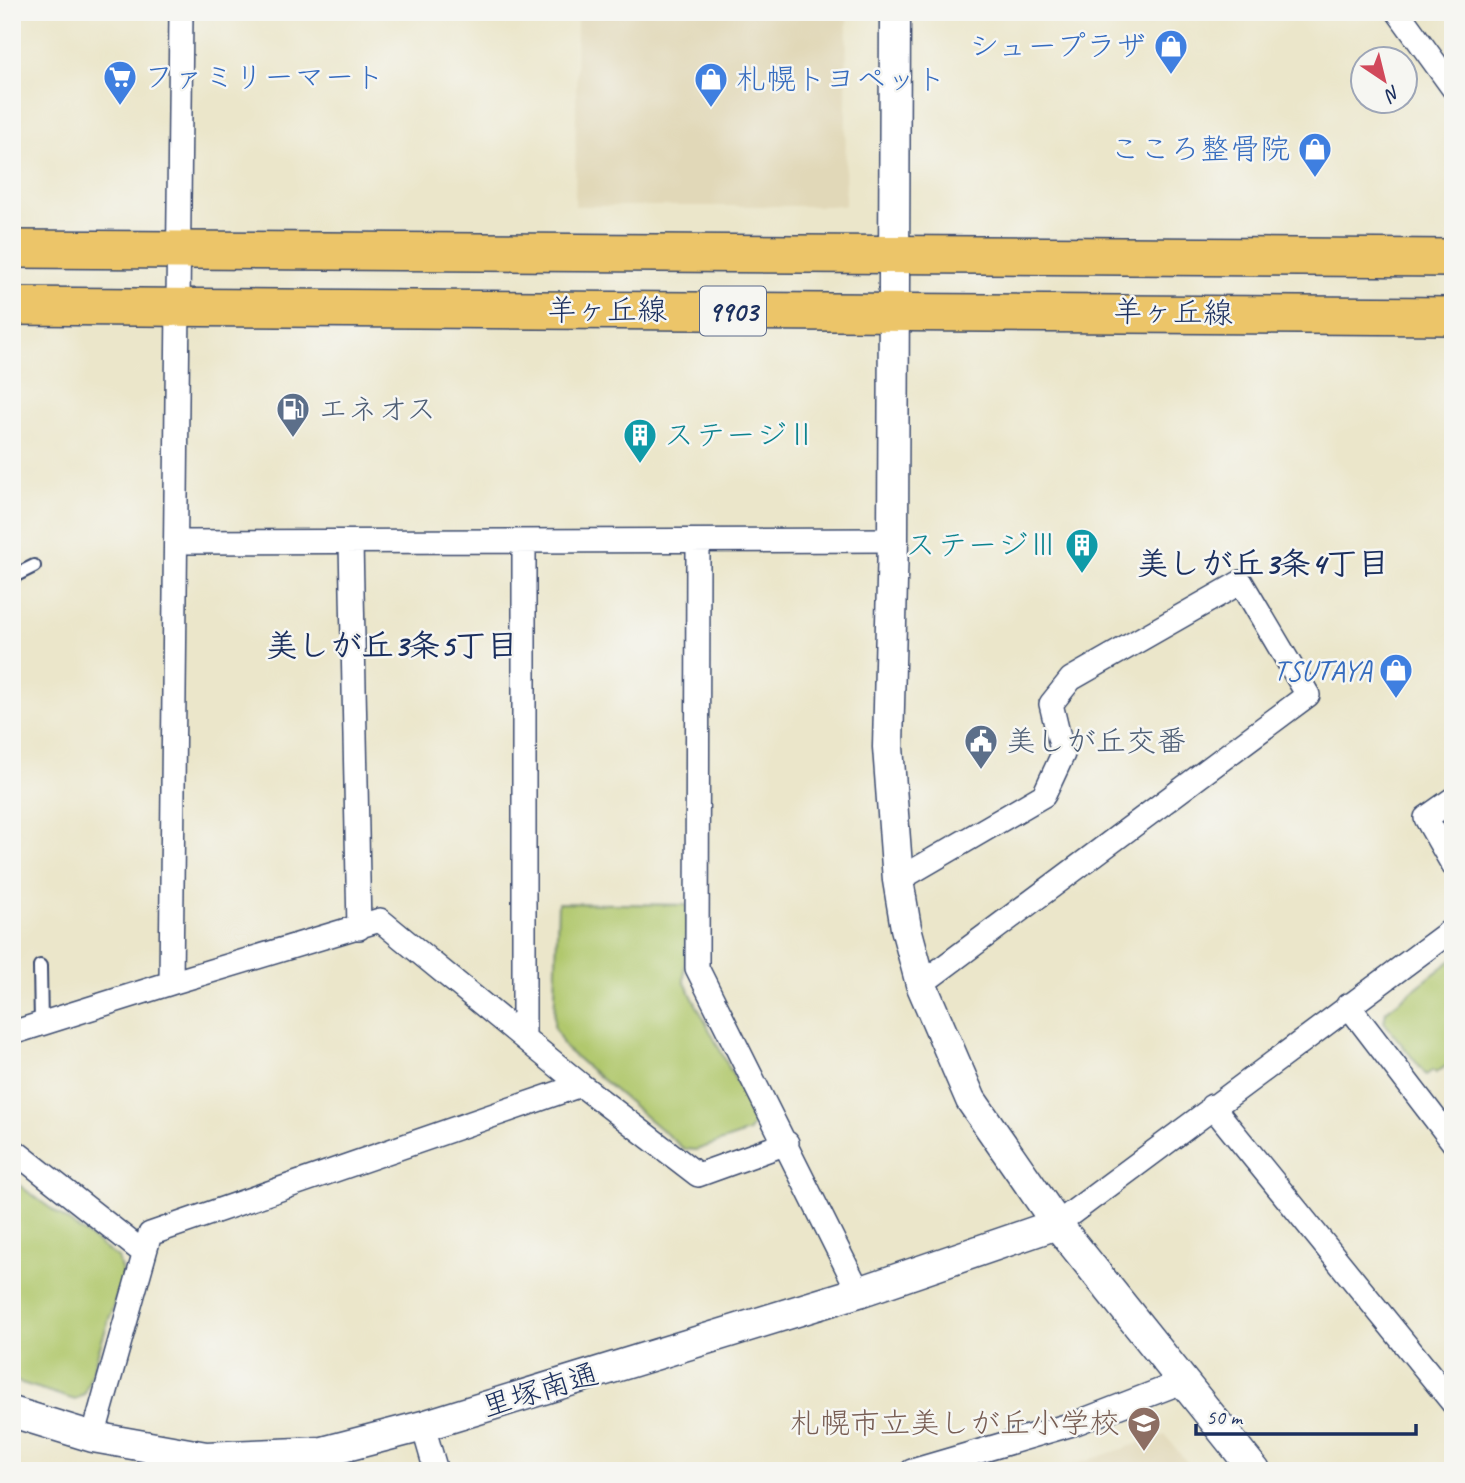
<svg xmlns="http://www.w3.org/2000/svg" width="1465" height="1483" viewBox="0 0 1465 1483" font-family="Caveat,'Klee One',sans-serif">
<rect width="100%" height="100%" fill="#f6f6f2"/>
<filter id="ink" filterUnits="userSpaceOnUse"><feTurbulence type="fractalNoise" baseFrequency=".0143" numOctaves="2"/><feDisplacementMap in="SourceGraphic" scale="14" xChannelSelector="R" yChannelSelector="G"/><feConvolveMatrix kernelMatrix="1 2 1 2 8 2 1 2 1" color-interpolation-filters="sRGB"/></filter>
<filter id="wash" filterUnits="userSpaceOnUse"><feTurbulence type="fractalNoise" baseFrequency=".00686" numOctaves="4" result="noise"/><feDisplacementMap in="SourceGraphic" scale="28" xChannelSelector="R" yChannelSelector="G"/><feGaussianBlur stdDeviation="1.57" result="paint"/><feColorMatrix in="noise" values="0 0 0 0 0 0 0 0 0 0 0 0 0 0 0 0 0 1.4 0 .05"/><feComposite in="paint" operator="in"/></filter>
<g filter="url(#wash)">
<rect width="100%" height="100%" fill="#ebe6ca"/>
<path fill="#e1d8b8" d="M577,12H847L845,206H575Z
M1165,1435L1194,1471H1054Z"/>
<path fill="#b1c86d" stroke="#667c66" stroke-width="2" d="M558,903L687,905L684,981L756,1119L749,1132L696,1150L684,1149L565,1048L554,1026Z
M1453,959V1061L1436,1073L1433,1070L1426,1075L1384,1022L1386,1011Z
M12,1180L118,1258L123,1276L85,1393L75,1400L12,1380Z"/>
</g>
<g filter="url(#ink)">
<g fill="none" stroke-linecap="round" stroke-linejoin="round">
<defs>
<path id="service" d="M12,577L34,566
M40,966L41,1024"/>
<path id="minor" d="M1398,12L1453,88
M524,541V1035
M177,542L893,540
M351,543L359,928
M698,543L697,968L859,1292
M1453,799L1426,818L1453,865
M898,880L1044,795L1063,754L1051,704L1071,679L1241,582L1308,695L921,984
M171,983L380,920L581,1085L698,1175L787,1143
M1348,1005L1453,1142
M12,1033L171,983L181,12
M1212,1106L1453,1403
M12,1149L144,1253
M1057,1224L1453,929
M423,1426L436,1471
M93,1437L150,1234L581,1085
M912,1471L1076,1423L1182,1382"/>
<path id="tertiary" d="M895,12L893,540L888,747L898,880L906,928L921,984L971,1100L1057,1224L1255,1471
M12,1412L93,1437L206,1457L323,1452L423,1426L859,1292L1057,1224"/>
<path id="primary" d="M12,249L1453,258
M12,306C492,313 973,310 1453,316"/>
</defs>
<use href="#service" stroke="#3a4a6e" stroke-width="16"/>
<use href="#minor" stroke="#3a4a6e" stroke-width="26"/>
<use href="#tertiary" stroke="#3a4a6e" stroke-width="33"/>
<use href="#primary" stroke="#3a4a6e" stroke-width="40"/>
<use href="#service" stroke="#fff" stroke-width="12"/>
<use href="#minor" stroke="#fff" stroke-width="23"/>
<use href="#tertiary" stroke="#fff" stroke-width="30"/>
<use href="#primary" stroke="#ecc569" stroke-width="37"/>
</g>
</g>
<defs>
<symbol id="shop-pin" viewBox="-11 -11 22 30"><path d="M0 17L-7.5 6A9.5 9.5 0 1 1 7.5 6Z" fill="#3f7fe0" stroke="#f6f6f2"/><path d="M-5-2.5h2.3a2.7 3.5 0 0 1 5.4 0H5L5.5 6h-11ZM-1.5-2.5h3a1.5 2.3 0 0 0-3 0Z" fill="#fff"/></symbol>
<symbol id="supermarket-pin" viewBox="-11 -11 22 30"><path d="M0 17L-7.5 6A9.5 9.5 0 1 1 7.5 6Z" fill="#3f7fe0" stroke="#f6f6f2"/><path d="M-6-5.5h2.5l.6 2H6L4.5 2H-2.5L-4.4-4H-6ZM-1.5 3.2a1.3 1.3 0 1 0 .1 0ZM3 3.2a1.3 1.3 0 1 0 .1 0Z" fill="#fff"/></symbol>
<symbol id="fuel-pin" viewBox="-11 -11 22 30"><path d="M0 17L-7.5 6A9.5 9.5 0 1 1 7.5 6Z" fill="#5c6f8a" stroke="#f6f6f2"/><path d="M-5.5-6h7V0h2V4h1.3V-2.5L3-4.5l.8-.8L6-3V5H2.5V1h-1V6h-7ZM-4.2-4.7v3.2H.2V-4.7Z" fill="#fff"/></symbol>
<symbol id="building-pin" viewBox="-11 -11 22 30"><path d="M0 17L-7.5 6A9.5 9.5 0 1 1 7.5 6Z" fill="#0f9aa8" stroke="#f6f6f2"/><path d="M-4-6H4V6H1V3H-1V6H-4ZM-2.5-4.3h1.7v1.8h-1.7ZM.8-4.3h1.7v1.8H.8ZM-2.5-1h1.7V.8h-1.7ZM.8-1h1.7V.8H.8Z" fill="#fff"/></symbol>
<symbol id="civic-pin" viewBox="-11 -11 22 30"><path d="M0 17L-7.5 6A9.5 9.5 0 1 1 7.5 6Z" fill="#5c6f8a" stroke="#f6f6f2"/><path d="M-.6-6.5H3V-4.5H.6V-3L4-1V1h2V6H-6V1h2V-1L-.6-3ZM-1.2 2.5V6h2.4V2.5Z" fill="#fff"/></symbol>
<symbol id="school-pin" viewBox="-11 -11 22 30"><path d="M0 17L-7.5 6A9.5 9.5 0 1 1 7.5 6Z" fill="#8d6e63" stroke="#f6f6f2"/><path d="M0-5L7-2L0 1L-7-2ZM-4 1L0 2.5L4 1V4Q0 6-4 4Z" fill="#fff"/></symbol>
</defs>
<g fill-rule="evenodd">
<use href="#shop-pin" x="1152" y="27" width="38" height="52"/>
<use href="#supermarket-pin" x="101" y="58" width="38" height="52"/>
<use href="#shop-pin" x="692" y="60" width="38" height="52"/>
<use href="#shop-pin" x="1296" y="130" width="38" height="52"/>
<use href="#fuel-pin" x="274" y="390" width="38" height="52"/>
<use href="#building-pin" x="621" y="416" width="38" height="52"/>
<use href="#building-pin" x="1063" y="526" width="38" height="52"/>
<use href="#shop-pin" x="1377" y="651" width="38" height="52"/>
<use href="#civic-pin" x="962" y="722" width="38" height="52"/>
<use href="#school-pin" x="1125" y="1404" width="38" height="52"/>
</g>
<g text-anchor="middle" stroke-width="5" stroke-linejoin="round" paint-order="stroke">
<rect fill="#f6f6f2" stroke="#5d6b8a" stroke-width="2" x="700" y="286.5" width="66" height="49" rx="5"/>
<g font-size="28" font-weight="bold" fill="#1b2f5e">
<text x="733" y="321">9903</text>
</g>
<g font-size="30" fill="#366cbe" stroke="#f6f6f2" text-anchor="end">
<text x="1146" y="56">シュープラザ</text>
<text x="144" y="87" text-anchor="start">ファミリーマート</text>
<text x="736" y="89" text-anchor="start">札幌トヨペット</text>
<text x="1290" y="159">こころ整骨院</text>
<text x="1372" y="680">TSUTAYA</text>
</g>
<g font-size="30" fill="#1b2f5e" stroke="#f6f6f2">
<text x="607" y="320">羊ヶ丘線</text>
<text transform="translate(1173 312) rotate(1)" y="10">羊ヶ丘線</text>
<text transform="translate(540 1390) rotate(-17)" y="10">里塚南通</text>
</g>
<g font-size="30" fill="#4e5e75" stroke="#f6f6f2" text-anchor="start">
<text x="318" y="419">エネオス</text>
<text x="1006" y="751">美しが丘交番</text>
</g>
<g font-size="30" fill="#0d838f" stroke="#f6f6f2" text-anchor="start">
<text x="664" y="445">ステージⅡ</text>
<text x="1058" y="555" text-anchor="end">ステージⅢ</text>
</g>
<g font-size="30" fill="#785e54" stroke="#f6f6f2" text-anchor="end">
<text x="1120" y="1433">札幌市立美しが丘小学校</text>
</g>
<g font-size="32" font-weight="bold" fill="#1b2f5e" stroke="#f6f6f2">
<text x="1263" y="574">美しが丘3条4丁目</text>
<text x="392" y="656">美しが丘3条5丁目</text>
</g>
</g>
<rect width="1465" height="1483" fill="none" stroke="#f6f6f2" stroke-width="42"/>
<g transform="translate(1384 80) rotate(145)"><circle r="33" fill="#f6f6f2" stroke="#9ea6b7" stroke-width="2"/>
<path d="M0-5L12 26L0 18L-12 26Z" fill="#d1495b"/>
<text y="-10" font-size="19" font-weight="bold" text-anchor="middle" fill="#1b2f5e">N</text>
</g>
<path d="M1196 1424v10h220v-10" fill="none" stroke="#1b2f5e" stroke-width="3.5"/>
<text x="1206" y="1424" font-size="21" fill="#1b2f5e" stroke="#f6f6f2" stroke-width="5" paint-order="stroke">50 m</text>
</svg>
